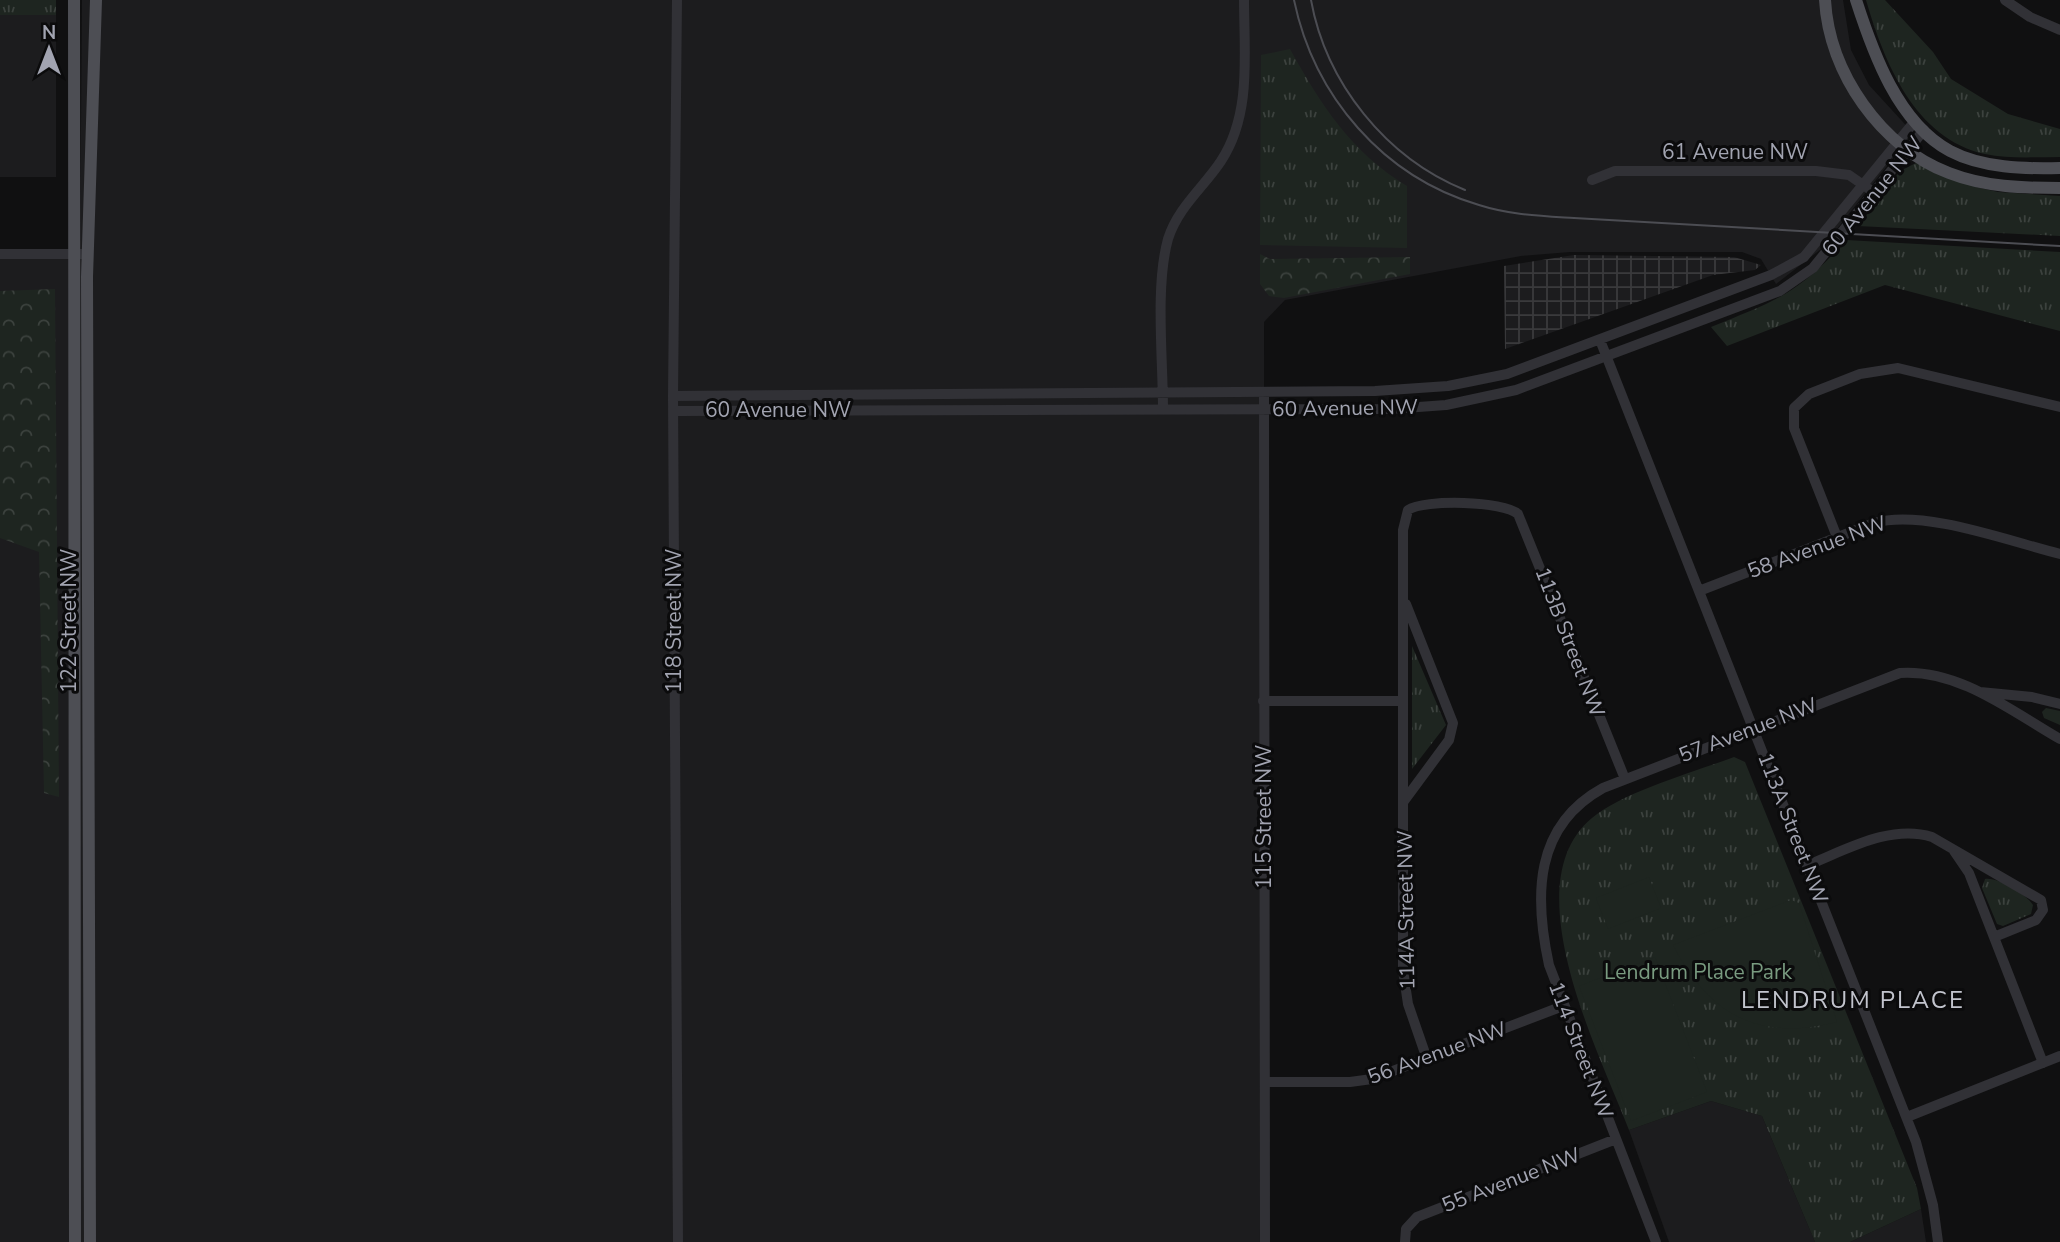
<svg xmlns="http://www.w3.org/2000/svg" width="2060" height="1242" viewBox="0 0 2060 1242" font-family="'Nunito Sans',sans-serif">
<defs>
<pattern id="industrial-grid" width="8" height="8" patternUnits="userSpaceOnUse" patternTransform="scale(1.75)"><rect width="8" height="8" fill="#1c1c1e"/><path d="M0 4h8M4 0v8" fill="none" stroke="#3a3a3c"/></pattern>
<pattern id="grass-tufts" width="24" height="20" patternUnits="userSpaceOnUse" patternTransform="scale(1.75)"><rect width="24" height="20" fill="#1e2520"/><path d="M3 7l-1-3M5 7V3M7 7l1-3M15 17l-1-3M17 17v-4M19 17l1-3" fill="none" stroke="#3c423e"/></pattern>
<pattern id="forest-crowns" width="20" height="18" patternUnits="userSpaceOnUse" patternTransform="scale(1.75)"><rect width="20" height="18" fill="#1e2520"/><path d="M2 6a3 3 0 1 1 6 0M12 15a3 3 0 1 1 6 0" fill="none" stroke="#3c423e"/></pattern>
</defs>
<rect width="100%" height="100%" fill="#101011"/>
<path fill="#1c1c1e" d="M82,0H1843L1851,50L1869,85L1913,133L1821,249L1776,284L1761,259L1742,252H1570L1521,256L1285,300L1264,322L1265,1242H0V254H80Z
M0,15H56V177H0Z
M1711,1101L1762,1116L1815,1242H1669L1629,1130Z
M1921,1209L1926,1242H1850Z"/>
<path fill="url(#industrial-grid)" d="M1574,255L1734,257L1761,265L1755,270L1713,275L1505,349L1504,266Z"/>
<path fill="url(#grass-tufts)" d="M0,0H56V15H0Z
M1866,0H1885L1933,52L1951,79L2008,114L2060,129V157C2036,157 2009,159 1985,154C1915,139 1884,62 1866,0Z
M1290,49C1321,105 1351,152 1407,186V248L1260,245L1261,55Z
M1916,163L1976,187L1998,192L2060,196V236L1858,226L1900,171Z
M1846,240L2060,252V331L1885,285L1727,346L1711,327C1775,301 1799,294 1846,240Z
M1412,646L1446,725L1412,769Z
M2046,708L2060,711V725L2044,718L2042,712Z
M1734,757L1745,762L1917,1188L1921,1209L1850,1242H1815L1762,1116L1711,1101L1629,1130C1600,1054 1512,884 1592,818C1623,792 1694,772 1734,757Z
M1985,879C1998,877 2026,894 2033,905L2031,914L2003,926L1997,924L1982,888Z"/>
<path fill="url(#forest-crowns)" d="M1260,254L1270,259L1410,257V274L1284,298L1269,296L1260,284Z
M55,289L59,797L44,793L39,552L0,538V291Z"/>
<path fill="#1e2520" d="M1649,877L1661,908L1608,929L1596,898Z
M1791,900L1799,903L1837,1022C1759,1042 1709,1015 1673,945Z
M1655,957L1707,1092L1631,1121L1579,986Z"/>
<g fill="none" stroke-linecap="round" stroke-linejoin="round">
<path stroke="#313136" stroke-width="10" d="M677,0L673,396L678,1242
M2005,0L2030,17L2060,30
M1592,180L1615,171H1816L1849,175L1869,189
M0,254H88
M1600,340L1916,1142L1933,1205L1938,1242
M1264,393L1265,1242
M673,396L1375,391L1448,386L1507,374L1771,275L1804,257L1915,121
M1163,409C1163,359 1155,286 1168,239C1178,207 1204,187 1221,161C1252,114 1244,53 1244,0
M674,411L1391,409L1446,405L1516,390L1780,291L1813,268L1924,130
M1837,537L1794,428V408L1809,394L1860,374L1898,368L2060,407
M1699,591L1874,523C1924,509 2008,541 2060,554
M1980,692L2032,697L2060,704
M1263,701H1403
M1404,801L1449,740L1453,723L1406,604
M1954,851L1969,873L2043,1063
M1808,865C1846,850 1890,824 1932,837L2041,900L2043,910L2036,920L1994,937
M1427,1059L1408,1004L1403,970V530L1408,510C1424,499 1504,501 1518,514L1625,779
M1265,1082H1350L1372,1079L1563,1006
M1907,1117L2060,1056
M1405,1242L1406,1229L1417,1217L1616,1139
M1656,1242L1549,965C1534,896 1534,826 1603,788L1900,673C1959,669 2011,711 2060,739"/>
<path stroke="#4d4e54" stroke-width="12" d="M74,0L75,1242
M1825,0C1829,73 1881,147 1949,173C1985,187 2022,188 2060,188
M1856,0C1873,53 1898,123 1950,151C1982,168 2025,169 2060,168
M90,1242L87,277L96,0"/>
<path stroke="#4c4d53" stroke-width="2" d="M1294,0C1314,96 1383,177 1479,205C1510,215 1542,216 1574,218L2060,246
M1311,0C1326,83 1386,158 1465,190"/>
</g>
<g text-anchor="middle" stroke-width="6" stroke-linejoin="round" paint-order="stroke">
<g font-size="21" fill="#a2a4b1" stroke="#0b0b0c">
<text x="1735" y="159">61 Avenue NW</text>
<text transform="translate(1872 196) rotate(-51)" y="7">60 Avenue NW</text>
<text transform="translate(1345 408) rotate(-1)" y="7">60 Avenue NW</text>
<text x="778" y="417">60 Avenue NW</text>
<text transform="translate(1817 547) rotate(-20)" y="7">58 Avenue NW</text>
<text transform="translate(69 621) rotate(-90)" y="7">122 Street NW</text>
<text transform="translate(674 621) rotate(-90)" y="7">118 Street NW</text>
<text transform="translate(1570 642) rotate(69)" y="7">113B Street NW</text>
<text transform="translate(1748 730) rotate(-21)" y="7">57 Avenue NW</text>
<text transform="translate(1264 817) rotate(-90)" y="7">115 Street NW</text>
<text transform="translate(1793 828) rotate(69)" y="7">113A Street NW</text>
<text transform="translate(1406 910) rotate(-91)" y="7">114A Street NW</text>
<text transform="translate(1581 1050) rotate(69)" y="7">114 Street NW</text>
<text transform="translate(1437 1053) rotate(-20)" y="7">56 Avenue NW</text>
<text transform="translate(1511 1180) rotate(-21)" y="7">55 Avenue NW</text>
</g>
<g font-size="21" fill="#799b80" stroke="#0b0b0c">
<text x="1698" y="979">Lendrum Place Park</text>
</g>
<g font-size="24" letter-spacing="2" fill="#c2c4cd" stroke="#0b0b0c">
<text x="1853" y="1008">LENDRUM PLACE</text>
</g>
</g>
<g transform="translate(49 49)" stroke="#0b0b0c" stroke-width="5" paint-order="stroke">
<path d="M0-5L12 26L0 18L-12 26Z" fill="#a2a4b1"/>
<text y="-10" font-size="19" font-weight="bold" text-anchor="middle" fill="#a2a4b1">N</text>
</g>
</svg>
